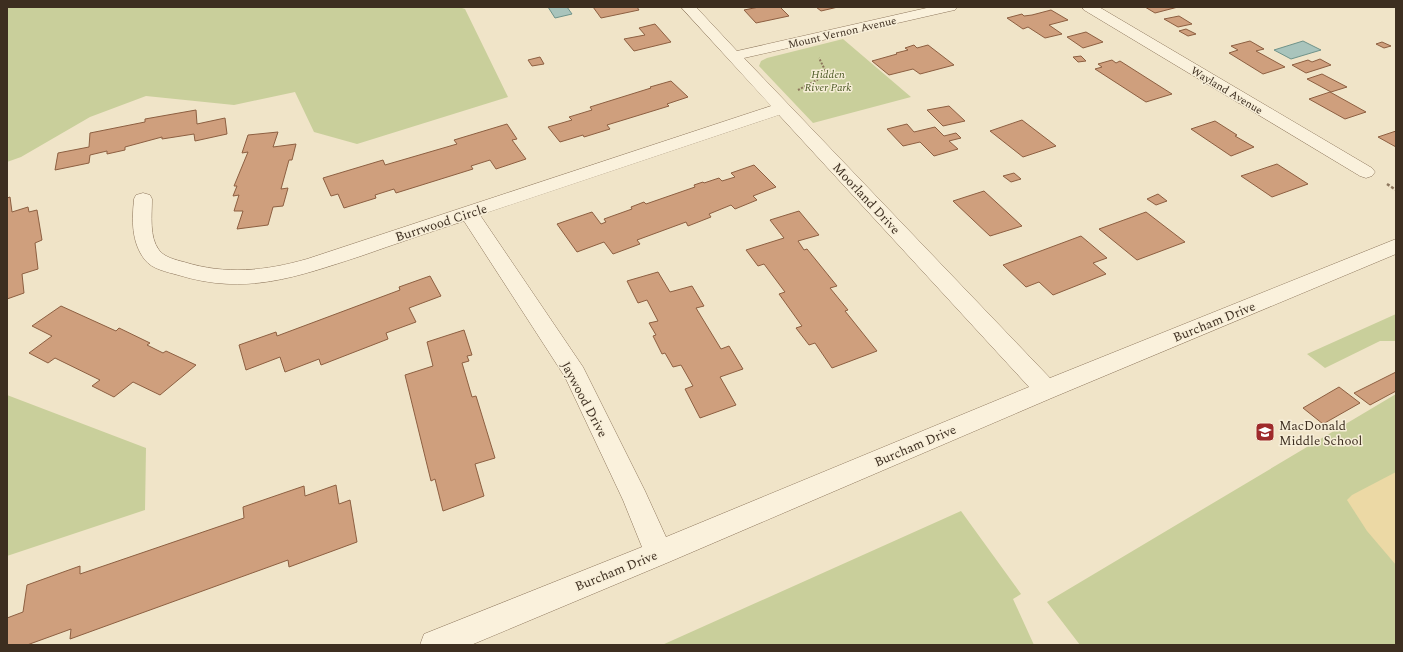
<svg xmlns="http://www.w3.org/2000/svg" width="1403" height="652" viewBox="0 0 1403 652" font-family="Spectral,serif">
<rect width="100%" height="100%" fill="#f0e4c8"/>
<path fill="#c9cf9b" d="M7,7H459L465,9L508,97L357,144L314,132L295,92L234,105L146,96L90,117L21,157L7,162Z
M843,39L911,97L813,123L759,66L761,61L767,58Z
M1396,314V341H1380L1325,368L1307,354Z
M1396,394V645H1080L1047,602Z
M7,395L146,448L145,510L7,556Z
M961,511L1021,594L1013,599L1034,645H662Z"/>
<path fill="#ecd9a5" d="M1396,472V565L1367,531L1347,500L1352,495Z"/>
<path fill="#a9c4bc" stroke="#6f938a" d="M548,7H567L572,14L555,18Z
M1303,41L1321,50L1291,59L1274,50Z"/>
<path fill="#cf9f7d" stroke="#8d5f41" d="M593,7H637L639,10L601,18Z
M759,7H780L789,16L756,23L744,10Z
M816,7H838L821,11Z
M1145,7H1178L1155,13Z
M1051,10L1068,20L1049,25L1062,34L1045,38L1028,27L1023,29L1007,18L1022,14L1024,16L1032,15Z
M1179,16L1192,24L1178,27L1164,19Z
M655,24L671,42L634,51L624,39L645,35L639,28Z
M1186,29L1196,34L1188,36L1179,31Z
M1086,32L1103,42L1083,48L1067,37Z
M1250,41L1264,49L1256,51L1285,67L1263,74L1229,53L1238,50L1231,46Z
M1382,42L1391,46L1384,48L1376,44Z
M914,45L917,48L928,45L954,65L920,74L913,69L889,75L872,61L897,54L896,53L908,50L905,48Z
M1081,56L1086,61L1078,62L1073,57Z
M540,57L544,64L532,66L528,60Z
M1320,59L1331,65L1306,73L1292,65L1308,60L1312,62Z
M1112,60L1116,63L1120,61L1172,94L1146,102L1095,69L1102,67L1098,64Z
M1322,74L1347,87L1331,92L1307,79Z
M671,81L688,97L667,104L669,106L607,125L610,129L584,137L583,135L560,142L548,127L572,120L569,117L592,110L590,107L651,88L650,87Z
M1330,92L1366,112L1345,119L1309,99Z
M949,106L965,121L943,126L927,110Z
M196,110L197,124L225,118L227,134L195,141L194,134L162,139V137L125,147V150L107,154V151L90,155L89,163L55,170L58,153L89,147L90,133L145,122V119Z
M1022,120L1056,146L1023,157L990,131Z
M1215,121L1237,135L1235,136L1254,147L1231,156L1191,129Z
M507,124L517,139L512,140L526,159L496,169L490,160L471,166L473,169L396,193L394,189L375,195L376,198L344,208L338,194L331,196L323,178L383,160L385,165L457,144L454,140Z
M907,124L914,132L935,127L944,136L956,133L961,138L949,141L958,149L934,156L920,142L903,146L887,129Z
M1396,131V147L1378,137Z
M278,132L273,147L296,144L292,160H289L281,189L288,188L283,206L273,207L268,225L237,229L243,211H234L239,195L233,196L237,186H234L248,152L242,153L248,135Z
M1277,164L1308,184L1272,197L1241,176Z
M754,165L776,187L753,196L757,200L735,209L731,205L709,214L711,217L688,226L686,222L637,240L640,244L613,254L604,242L577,252L557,224L592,212L601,224L606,222L604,219L632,209L631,207L644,202L646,204L695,187L694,185L703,182L704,183L719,178L722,181L735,177L731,173Z
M1014,173L1021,179L1011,182L1003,176Z
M984,191L1022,226L990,236L953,201Z
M1158,194L1167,201L1156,205L1147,199Z
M10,197L12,212L28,207L29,212L37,210L42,240L35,243L38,269L22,274L24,293L7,299V198Z
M799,211L819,235L798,241L804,250L807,249L837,286L830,288L848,310L845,311L877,351L832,368L815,343L809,345L796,328L802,326L779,294L785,292L764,264L758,266L746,250L784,238L770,220Z
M1146,212L1185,242L1137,260L1099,229Z
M1081,236L1107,258L1093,263L1106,274L1053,295L1039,282L1026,287L1003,265Z
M658,272L670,292L692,286L704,306L696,308L721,349L729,346L743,369L720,377L736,405L700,418L685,389L693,386L681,365L673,367L665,353L662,354L653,336L656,335L649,323L658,321L647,300L638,303L627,281Z
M430,276L441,296L409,308L416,322L386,333L388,339L321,365L319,359L285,372L280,357L246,370L239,345L276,332L277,336L400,290L399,287Z
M61,306L116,331L119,328L150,343L147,345L163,353L166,351L196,365L160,395L133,382L114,397L92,386L100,380L55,358L48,363L29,353L52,336L32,326Z
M464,330L472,355L467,356L469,361L462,363L472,397L476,396L495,458L475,464L484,496L443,511L435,479L431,481L405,375L433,366L427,342Z
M1396,372V391L1370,405L1354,393Z
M1339,387L1360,403L1323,424L1303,408Z
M336,485L339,504L350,500L357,542L289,567L288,560L70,639L71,629L27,645H7V618L23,612L27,585L80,566V574L244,518L243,507L304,486L305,496Z"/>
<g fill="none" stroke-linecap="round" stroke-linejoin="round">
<defs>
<path id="minor" d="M681,7H696L737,51L931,7H957L955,10L950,11L744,58L1050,378L1396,239V254L1054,397L669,562L471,645H420L424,634L642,547L623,500L565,377L464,221C430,232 395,244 361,256C296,277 246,296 178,275C167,272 152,269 145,260C131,242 132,220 134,199L136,195L143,193L150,195L152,199C152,215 149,237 159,250C164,257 176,260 184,262C226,275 265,271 307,259L771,106ZM779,115L1029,387L666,537L645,491L583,367L480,215Z
M1082,7H1099L1372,168L1375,172L1372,176L1366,178L1360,176L1084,10Z"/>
</defs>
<use href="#minor" stroke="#8d765c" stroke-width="1"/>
<path stroke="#8d765c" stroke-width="2" stroke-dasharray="2 1.5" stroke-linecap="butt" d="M798,90L817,80L826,72L819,58"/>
<path stroke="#8d765c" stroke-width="2.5" stroke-dasharray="3 2" stroke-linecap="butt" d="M1387,184L1396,190"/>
<use href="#minor" fill="#faf1dc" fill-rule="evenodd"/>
</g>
<defs>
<symbol id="school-square" viewBox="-11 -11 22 22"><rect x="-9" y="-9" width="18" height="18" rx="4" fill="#9e2a2b" stroke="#f7eed8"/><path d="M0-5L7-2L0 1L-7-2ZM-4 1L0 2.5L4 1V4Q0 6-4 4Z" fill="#fff"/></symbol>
</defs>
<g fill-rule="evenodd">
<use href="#school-square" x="1254" y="421" width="22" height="22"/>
</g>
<g text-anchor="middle" stroke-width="3" stroke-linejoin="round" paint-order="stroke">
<g font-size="11" fill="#3d2e20" stroke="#f7eed8">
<text transform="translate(842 32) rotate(-13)" y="4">Mount Vernon Avenue</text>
<text transform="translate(1227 90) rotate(31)" y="4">Wayland Avenue</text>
</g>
<g font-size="11" font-style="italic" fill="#4d5a26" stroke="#f7eed8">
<text x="828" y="78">Hidden<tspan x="828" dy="13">River Park</tspan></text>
</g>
<g font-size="13" fill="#3d2e20" stroke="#f7eed8">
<text transform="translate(867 198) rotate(47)" y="5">Moorland Drive</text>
<text transform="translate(441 222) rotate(-18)" y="5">Burrwood Circle</text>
<text transform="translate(1214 321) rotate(-22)" y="5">Burcham Drive</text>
<text transform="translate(585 399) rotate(62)" y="5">Jaywood Drive</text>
<text transform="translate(915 445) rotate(-23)" y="5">Burcham Drive</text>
<text transform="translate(616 570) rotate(-22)" y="5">Burcham Drive</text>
</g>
<g font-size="13" fill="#3d2e20" stroke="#f7eed8" text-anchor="start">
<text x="1279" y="430">MacDonald<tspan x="1279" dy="15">Middle School</tspan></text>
</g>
</g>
<rect width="1403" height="652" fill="none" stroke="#3d2e20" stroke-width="16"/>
</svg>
